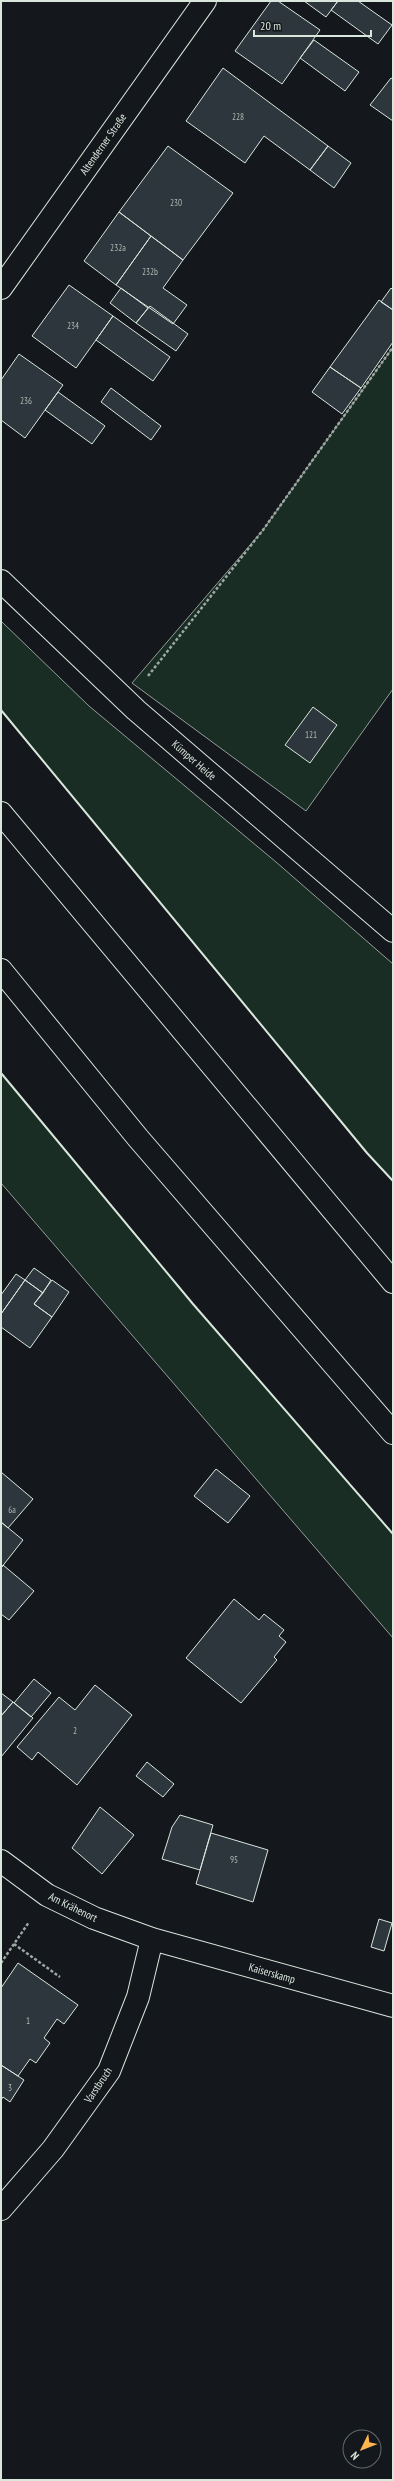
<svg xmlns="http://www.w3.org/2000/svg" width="394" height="2481" viewBox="0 0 394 2481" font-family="'PT Sans Narrow',sans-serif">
<rect width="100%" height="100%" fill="#14181c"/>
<path fill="#1a2d24" stroke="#939e99" d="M393,347V689L306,811L132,683L263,530Z
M1,621L89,706L276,862L393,964V1181L367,1153L1,710Z
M1,1073L193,1304L393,1534V1638L1,1183Z"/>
<path fill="#2c363c" stroke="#d8e6dc" d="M271,1H278L320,30L282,84L235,51Z
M304,1H338L326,17Z
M338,1H358L392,25L378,44L331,10Z
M314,40L359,72L345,91L300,58Z
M223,68L328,146L310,170L264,136L245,163L186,121Z
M391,78L393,79V121L370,105Z
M168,146L233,193L183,260L119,212Z
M328,146L351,163L334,188L310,170Z
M119,212L151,236L116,285L84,261Z
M151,236L183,260L163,288L187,305L173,324L116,285Z
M69,285L113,316L76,368L32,336Z
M121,288L148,308L136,323L110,303Z
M391,288L393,290V310L381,302Z
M379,300L393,310V342L361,388L330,367Z
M150,306L188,334L176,351L136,323Z
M113,316L170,357L153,381L96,340Z
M19,354L63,385L25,438L1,420V380Z
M330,367L361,388L342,414L312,392Z
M111,388L161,426L151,440L101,402Z
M58,392L105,426L92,444L45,410Z
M313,707L337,725L310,763L285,745Z
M34,1268L51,1280L43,1293L25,1280Z
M16,1274L25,1280L1,1314V1295Z
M25,1280L43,1293L34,1304L52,1317L30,1348L1,1327V1314Z
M52,1280L69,1292L52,1317L34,1304Z
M216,1469L250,1496L228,1523L194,1496Z
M1,1472L33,1499L8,1528L1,1522Z
M1,1522L23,1540L1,1568Z
M3,1565L34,1591L9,1620L1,1614V1568Z
M234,1599L259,1620L264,1614L284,1630L279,1636L286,1642L274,1657L277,1660L241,1703L186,1658Z
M34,1679L51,1693L31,1717L14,1703Z
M95,1685L132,1715L77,1785L38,1752L32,1760L17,1747L59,1697L75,1710Z
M1,1693L13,1702L1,1716Z
M13,1702L33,1718L1,1757V1716Z
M147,1762L174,1784L163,1797L136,1776Z
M100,1807L134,1835L102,1874L72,1848Z
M180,1815L213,1825L200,1870L162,1859L172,1827Z
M211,1833L268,1850L253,1902L196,1884Z
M379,1919L392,1923L384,1951L371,1947Z
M18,1963L78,2005L64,2024L57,2019L44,2038L50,2043L36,2063L30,2059L18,2076L1,2065V1988Z
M1,2065L24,2080L10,2102L3,2097L1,2100Z"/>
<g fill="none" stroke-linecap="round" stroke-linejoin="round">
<defs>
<path id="minor" d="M1,581L136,710L393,931
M1,1861L47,1895L94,1918L152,1939L393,2006
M1,2209L53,2149L109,2071L138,1997L152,1939"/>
<path id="major" d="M1,288L205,1"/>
<path id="highway" d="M1,813L393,1282
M1,970L138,1138L393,1433"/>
</defs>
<use href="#minor" stroke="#d8e6dc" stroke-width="24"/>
<use href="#major" stroke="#d8e6dc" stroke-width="24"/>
<use href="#highway" stroke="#d8e6dc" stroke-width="24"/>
<path stroke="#9da8a2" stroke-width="2.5" stroke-dasharray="3 2" stroke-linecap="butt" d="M148,676L263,530L393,347
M14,1944L60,1977
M1,1963L29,1922"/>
<use href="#minor" stroke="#14181c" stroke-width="22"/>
<use href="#major" stroke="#14181c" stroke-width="22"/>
<use href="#highway" stroke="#14181c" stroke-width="22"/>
<path stroke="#d8e6dc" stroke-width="2" d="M1,710L367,1153L393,1181
M1,1073L193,1304L393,1534"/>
</g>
<g text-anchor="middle" stroke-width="3" stroke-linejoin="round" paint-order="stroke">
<g font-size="9" fill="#adbab4">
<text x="238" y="120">228</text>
<text x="176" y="206">230</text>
<text x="118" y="251">232a</text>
<text x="150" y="275">232b</text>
<text x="73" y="329">234</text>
<text x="26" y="404">236</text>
<text x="311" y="738">121</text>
<text x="12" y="1513">6a</text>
<text x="75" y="1734">2</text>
<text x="234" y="1863">95</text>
<text x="28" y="2024">1</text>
<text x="10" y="2091">3</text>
</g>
<g font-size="11" fill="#d8e6dc" stroke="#14181c">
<text transform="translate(103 144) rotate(-55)" y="4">Altenderner Straße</text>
<text transform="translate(194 760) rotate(41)" y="4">Kümper Heide</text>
<text transform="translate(73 1907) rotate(26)" y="4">Am Krähenort</text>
<text transform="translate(272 1973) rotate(16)" y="4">Kaiserskamp</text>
<text transform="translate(98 2085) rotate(-56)" y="4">Varstbruch</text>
</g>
</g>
<rect width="394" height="2481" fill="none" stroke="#d8e6dc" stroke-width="4"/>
<g transform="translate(362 2449) rotate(227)"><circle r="19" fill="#14181c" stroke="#626a69"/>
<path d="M0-3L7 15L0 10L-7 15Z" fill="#ffb74d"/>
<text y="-6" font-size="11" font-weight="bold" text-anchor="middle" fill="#d8e6dc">N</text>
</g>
<path d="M254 30v6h117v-6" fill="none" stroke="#d8e6dc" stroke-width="2"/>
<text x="260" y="30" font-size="12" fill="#d8e6dc" stroke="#14181c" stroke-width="3" paint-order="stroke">20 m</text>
</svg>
